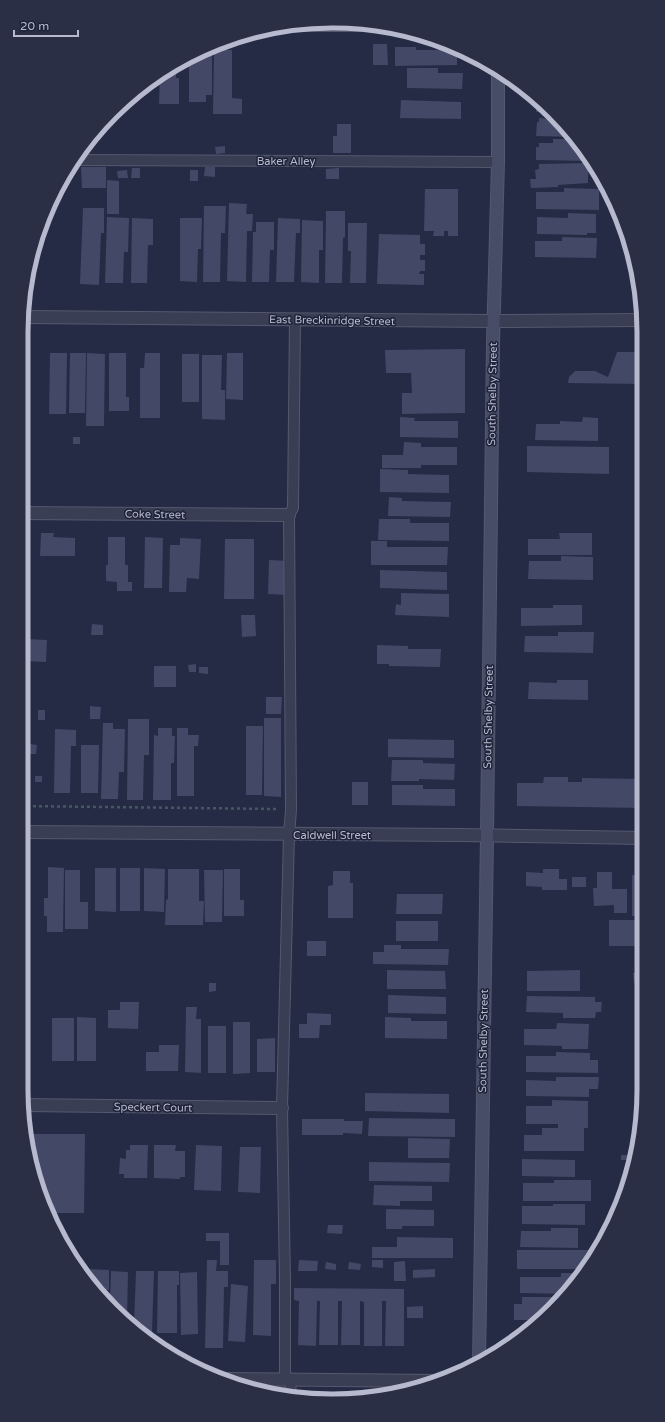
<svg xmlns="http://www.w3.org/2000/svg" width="665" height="1422" viewBox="0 0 665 1422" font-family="'Varela Round',sans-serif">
<rect width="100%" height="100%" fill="#252b45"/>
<path fill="#424865" d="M373,44H387L388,65H373Z
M395,47H416V50H457V65L395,66Z
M204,50H207V53H212V95H206V102H189V58Z
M214,50H232V98L242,99V114H213Z
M176,65V78H179V104H159L160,73Z
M407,68H438V73H463L462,89L407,88Z
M401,100L461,102V119L400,118Z
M537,100L549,112H536Z
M552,115L574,137L536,136L537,122H539V118L552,119Z
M337,124H351V153H333V136H337Z
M553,139H576L579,143L590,161L536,160V147H539V143H553Z
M225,146V153L216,154L215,147Z
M588,163V183L558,185V187L531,188L530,179H536L535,170L539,169V164Z
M81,167H106V188H82Z
M205,167H215V177L204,176Z
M132,168H140V178H131Z
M339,168V179H326V169Z
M127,170L128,178H118L117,171Z
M190,170H198V181H190Z
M107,180L119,181V214H107Z
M564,188L599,189V210L536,209V192H564Z
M425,189H458V236H448V231H444V236H433L434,231H424Z
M229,203L247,204L246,214H253L252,231H247L246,282L227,281Z
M204,206H226L225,233H221L220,282H203Z
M83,208H104V233H101L99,285L80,284Z
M326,211H345V237L343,238L342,283H325Z
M568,213L596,214V233H587V235L537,234V217L568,218Z
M107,217L129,218L128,252H124L123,283H105Z
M132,218L153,219V245H148L147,283H131Z
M180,218H202L201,249H198L197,282L180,281Z
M278,218L300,219V233H296L294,282H276Z
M302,220L323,221V250H319V283L301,282Z
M256,222H274V250H270L269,282H252L253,232H256Z
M348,223H367L366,283H350L351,251H348Z
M379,234L420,235V244H425V255H420V260H425V271H420L419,274H424V285L377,284Z
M562,237L597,238L596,258L535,257V241H562Z
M465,349V413L402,414V393H412L411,373H386L385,350Z
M617,352H642V384L568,383L569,377L575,371H595L608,377Z
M50,353H67L66,414H49Z
M70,353H86L85,413H69Z
M87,353L105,354L104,426H86Z
M109,353H126V397H129V411H109Z
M145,353H160V418H140V368H144Z
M227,353H243V400L226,399Z
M182,354H199V402H182Z
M202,355H222L221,390H225V420L202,419Z
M400,417L415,418L414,421H458V438L400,437Z
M583,417L598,418V441L535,440L536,424H560V421L582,422Z
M73,437H80V444H73Z
M404,442L421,443V447H457V465H421V468H382V455H403Z
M527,446L609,447V474L527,472Z
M380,469L408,470V474L449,475V493L380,492Z
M389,497L402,498V501L451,502L450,517L388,516Z
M379,519H410V523H449V541L378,540Z
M41,533H54L53,537L75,538V556H40Z
M559,533H592V555H528V539H560Z
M108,537H125V565H128V582H132V591H117V582L106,581V565H108Z
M145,537L163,538L162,588H144Z
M180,538L201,539L199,579L187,578L186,592H169L170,545H180Z
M225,539H254V599H224Z
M371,541H387V547H448L447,565H371Z
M561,556L593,557V580L528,579L529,561H561Z
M269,560L289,561L287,595L268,594Z
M380,570L447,572V590L380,588Z
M401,593L449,594V617L395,615L396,604L401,605Z
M553,605H582V625L521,626V608H553Z
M241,615H255L256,636L242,637Z
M21,617H23L22,635H21Z
M92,624L103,625V635H91Z
M558,632H594L593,653L524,652L525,636H558Z
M25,639L47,640L46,662L24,661Z
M377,645L408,646V649H441L440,667L389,666V664H377Z
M196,664V672H189L188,665Z
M154,666H176V687H154Z
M199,667H208V674L199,673Z
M557,680H588V700L528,699L529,682L557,683Z
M266,697H282L281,714H266Z
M90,706L101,707L100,719H90Z
M38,710H45V720H38Z
M21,717L28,718L27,732L21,731Z
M264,718H281V797L264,796Z
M128,719H149V755H144L143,800H127Z
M103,723H113V729H125L124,772H119L118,799H101Z
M246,726H263L262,795H246Z
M158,728H172V736H175L174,763H171V800H153L154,735L158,736Z
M177,728H188V735H199L198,746H194V796H177Z
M55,729L76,730V746H71L70,793H54Z
M388,739L454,740V758L388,757Z
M30,744L37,745L36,754H30Z
M81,745H99L98,793H81Z
M392,760H423V763L455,764L454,780L419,779V781H391Z
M35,776H42V782H35Z
M544,777H568V782H582V778L643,779V808L517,806V783H543Z
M352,782H368V805H352Z
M392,785H423V789H455V806L392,805Z
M48,867L64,868L63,932H47V916H44V898H48Z
M95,868H116V912L95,911Z
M120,868H140V911H120Z
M144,868L165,869L164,912L144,911Z
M168,869H199V901H204L203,925H165L166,900L168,899Z
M224,869H240V900H244V916H224Z
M543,869H559V879H567V890H542V887L526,886V872L543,873Z
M65,870H80V902H88V929H65Z
M204,870H223L222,922H205Z
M333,871H350V883H353V918H328V886L333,885Z
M597,872H612V889H627V913H614V905L594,906L593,888H597Z
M632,875H643V916H632Z
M572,877H586V887H572Z
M397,894H443L442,914H396Z
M609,920H643L644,946H609Z
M396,921H438V941H396Z
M307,941H326V956H307Z
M384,945H401V949H449L448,965L373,964V952H384Z
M387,970L445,971L446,989H387Z
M580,970V991H527V971Z
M644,972V982L634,983L633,973Z
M209,983H216V991L209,992Z
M388,995L446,997V1014L388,1013Z
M527,996L595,997V1002H602L601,1012H596L595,1018H563V1013L526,1012Z
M120,1002H139L138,1029L108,1028V1010H120Z
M186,1007H197L196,1019H201V1073L185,1072Z
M307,1013L331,1014V1025H320L319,1038H299V1024H307Z
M77,1017L96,1018V1061H77Z
M385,1017L411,1018V1021H447V1039L385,1038Z
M52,1018H74V1061H52Z
M233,1022H250V1073L233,1074Z
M557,1023L589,1024L588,1049H562V1046L524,1045V1029H556Z
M208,1026H226V1073H208Z
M275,1038V1072H257V1039Z
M159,1045H179L178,1071H146V1052H159Z
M556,1052L590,1053V1060H598V1073L526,1072V1056H556Z
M556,1077H599L598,1089H589V1097L526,1096V1080L556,1081Z
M365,1093L449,1094V1113L365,1111Z
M552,1100L588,1101V1128H584V1151H524V1135H542V1128H568H558V1124H526V1106H552Z
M369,1118L455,1119V1137L368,1136Z
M302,1119H344V1121H363L362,1134L343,1133V1135H302Z
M28,1134H85L84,1213H48L38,1190L37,1166H34Z
M408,1138L450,1139L449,1158H408Z
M130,1145H148L147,1178H124V1174H119L120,1158L126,1159V1150H130Z
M154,1145H176L175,1151H185V1177H180V1179L154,1178Z
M196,1145L222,1146L221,1191L194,1190Z
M240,1147H261L260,1193L238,1192Z
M621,1155H628V1160H621Z
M630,1155H637L630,1176Z
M522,1159L575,1160V1177L522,1176Z
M369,1162L450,1163L449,1182L369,1181Z
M554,1180H591V1201H523V1183H554Z
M374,1185L432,1186V1201H400V1206L373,1205Z
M553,1204H585V1225L522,1224V1206H553Z
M386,1209L434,1210V1226H402V1229H386Z
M328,1225H343L342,1234L327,1233Z
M551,1228H578V1248L520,1247L521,1231H551Z
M206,1233H229V1265H220V1241H206Z
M397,1237L453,1238V1258H372V1247H397Z
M517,1250H595L583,1269H517Z
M207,1260H217L216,1271H228V1287H224L223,1348H205Z
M254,1260H276V1284H271V1336L253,1335Z
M299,1260L318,1261L317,1271H298Z
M372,1260H383V1268L372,1267Z
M405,1261L406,1281H394V1262Z
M326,1262L336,1264V1270L325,1269Z
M349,1262L361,1264L360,1270L348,1269Z
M87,1269L109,1270V1290H104V1299L98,1295L87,1279Z
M435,1269V1277L413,1278V1270Z
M111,1271L128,1272L127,1319L110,1305Z
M136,1271H154L152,1333H145L134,1324Z
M158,1271H179V1285H177V1333H157Z
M197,1272L198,1334L181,1335L180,1273Z
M561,1273H580L567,1294L520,1293V1277H561Z
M231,1284L248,1286L245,1342L228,1341Z
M294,1288L404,1289V1346H385L386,1301H382V1346H364V1302L360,1301V1345H341L342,1301H338V1345H319L320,1301H317L316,1346L298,1345L299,1301L294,1300Z
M522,1297H564L536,1320H514V1304H522Z
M423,1306V1318H407V1307Z"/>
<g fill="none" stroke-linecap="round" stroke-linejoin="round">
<defs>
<path id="service" d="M73,160L498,162
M285,1379V1281L282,1108L289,835L291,810L289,515L293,508L295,319
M290,1396L291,1379"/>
<path id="minor" d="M291,25H372
M21,513L289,515
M21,832L460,835L643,838
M24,1105L282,1108"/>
<path id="tertiary" d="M23,317L493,321L641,320
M229,1379L440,1381"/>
<path id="secondary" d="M479,1364L487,836L493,343L498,162V71"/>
</defs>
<use href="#service" stroke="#55596e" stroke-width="12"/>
<use href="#minor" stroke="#55596e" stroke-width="14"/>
<use href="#tertiary" stroke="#55596e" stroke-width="14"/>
<use href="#secondary" stroke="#55596e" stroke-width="14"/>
<path stroke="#455862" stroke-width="2.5" stroke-dasharray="3 3" stroke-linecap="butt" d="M21,806L276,809"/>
<use href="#service" stroke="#3a3e54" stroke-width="10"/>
<use href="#minor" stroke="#3a3e54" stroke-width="12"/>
<use href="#tertiary" stroke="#3a3e54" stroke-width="12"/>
<use href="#secondary" stroke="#474c67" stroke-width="12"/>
</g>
<g text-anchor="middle" stroke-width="3" stroke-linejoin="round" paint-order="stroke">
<g font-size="11" fill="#b7bace" stroke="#1e233a">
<text x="286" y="165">Baker Alley</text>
<text transform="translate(332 320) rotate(1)" y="4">East Breckinridge Street</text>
<text transform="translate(492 394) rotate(-89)" y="4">South Shelby Street</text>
<text transform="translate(155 514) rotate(1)" y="4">Coke Street</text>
<text transform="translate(488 717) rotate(-89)" y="4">South Shelby Street</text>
<text x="332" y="839">Caldwell Street</text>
<text transform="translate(483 1041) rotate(-89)" y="4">South Shelby Street</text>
<text transform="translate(153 1107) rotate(1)" y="4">Speckert Court</text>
</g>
</g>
<path d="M0 0H665V1422H0ZM332 28H333A304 304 0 0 1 637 332V1090A304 304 0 0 1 333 1394H332A304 304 0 0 1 28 1090V332A304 304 0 0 1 332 28Z" fill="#2a2f46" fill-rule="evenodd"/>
<path fill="none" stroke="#b7bace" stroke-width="5" d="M332 28H333A304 304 0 0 1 637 332V1090A304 304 0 0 1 333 1394H332A304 304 0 0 1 28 1090V332A304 304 0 0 1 332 28Z"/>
<path d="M14 30v6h64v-6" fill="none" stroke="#b7bace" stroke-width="2"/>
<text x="20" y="30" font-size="12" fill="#b7bace" stroke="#1e233a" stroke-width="3" paint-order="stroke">20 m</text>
</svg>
